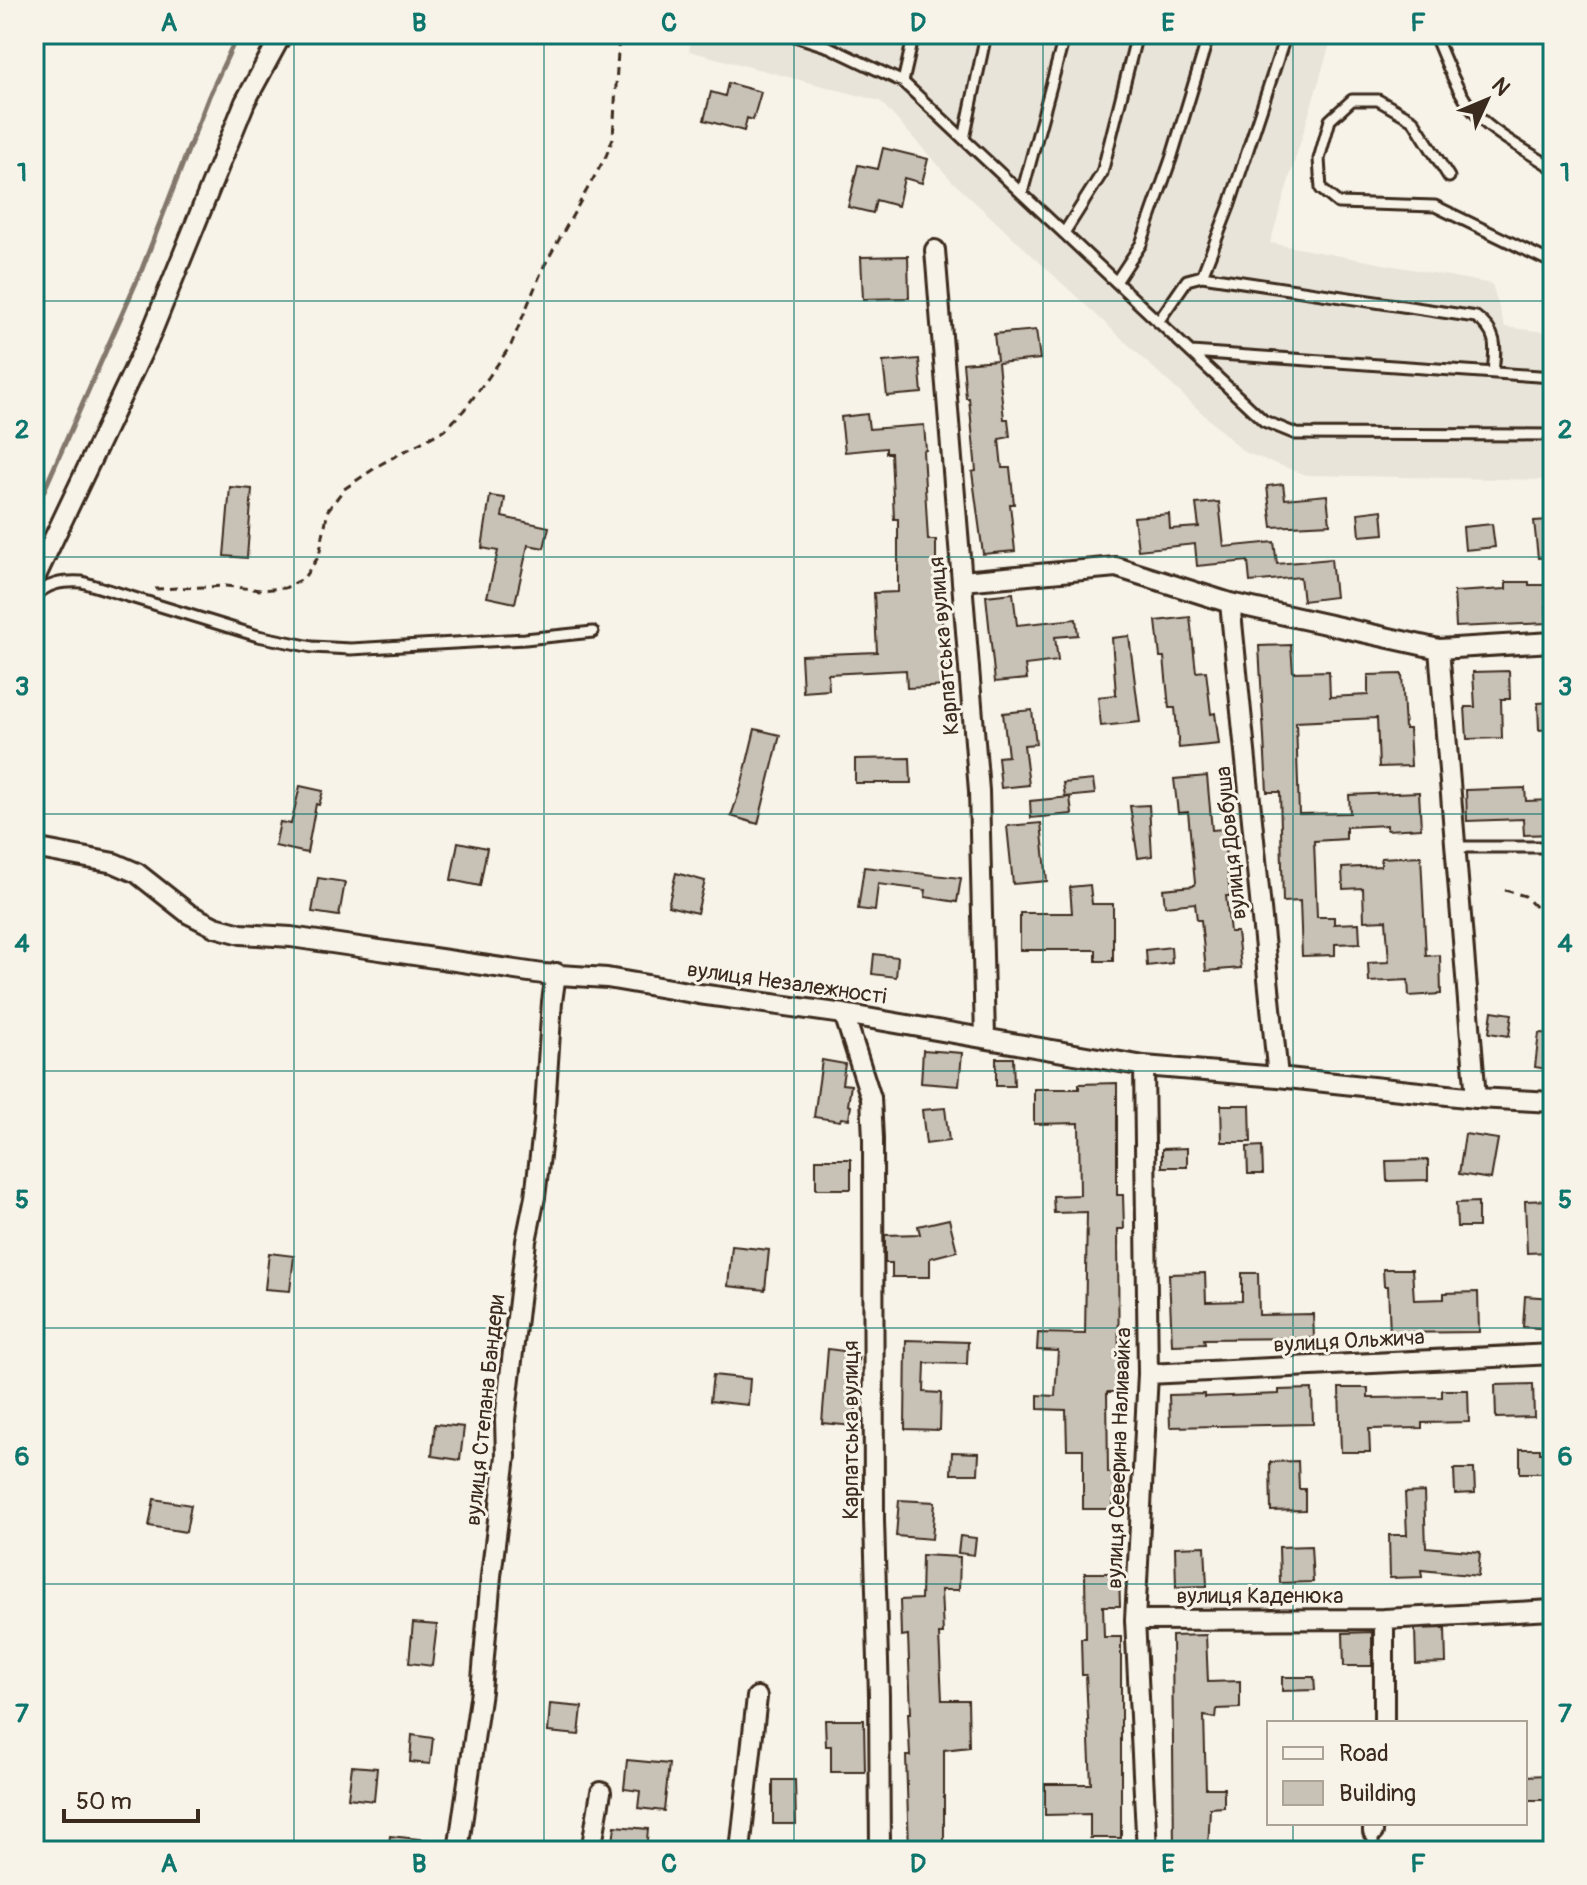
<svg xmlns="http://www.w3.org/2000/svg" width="1587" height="1885" viewBox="0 0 1587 1885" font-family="Pangolin,sans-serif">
<rect width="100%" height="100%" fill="#f7f3e8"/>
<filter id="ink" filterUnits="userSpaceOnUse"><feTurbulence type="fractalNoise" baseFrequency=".0125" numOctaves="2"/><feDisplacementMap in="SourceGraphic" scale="16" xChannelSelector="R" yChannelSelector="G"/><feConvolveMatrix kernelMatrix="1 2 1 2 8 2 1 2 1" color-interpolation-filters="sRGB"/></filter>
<g filter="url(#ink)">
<path fill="#e9e4d9" d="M692,34H1333L1270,243L1492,284L1505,327L1553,333V480L1306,475L1244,452L953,182L880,101L689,51Z"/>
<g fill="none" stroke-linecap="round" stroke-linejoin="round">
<path stroke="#84786c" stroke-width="5" d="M34,513L142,269L209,96L238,34"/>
</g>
<path fill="#c8c1b6" stroke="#3b2a1e" stroke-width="2" d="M728,83L761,92L753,120L747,118L744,131L704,120L711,92L725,96Z
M883,148L928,159L922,183L904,178L898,206L876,200L873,213L848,207L858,165L878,169Z
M908,256L909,298L863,299L861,257Z
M1036,330L1040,359L998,363L1004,419H1008L1010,437L999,439L1002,468H1010L1014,504H1010L1015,551L983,554L972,472L976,471L969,398H966L963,363L997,360L994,334Z
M919,359L922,393L887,396L883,362Z
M867,414L869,429L924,425L926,450L923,451L928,540H936V601H940L949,686L907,688L906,670L828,674L829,690L803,692L801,655L877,652L874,593L898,592V519H894L891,453H886V448L845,452L841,417Z
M1283,484L1285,499L1327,495L1330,524L1272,527L1267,486Z
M230,487L252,489L247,558L224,556Z
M490,496L505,498L502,517L549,527L544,548L528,545L515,603L487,597L498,551L482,548Z
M1219,502L1224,547L1274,542L1277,564L1331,559L1335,597L1303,601L1300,577L1250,582L1248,561L1197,566L1195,544L1138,550L1134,517L1169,514L1170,529L1199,527L1196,504Z
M1382,510L1384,534L1360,536L1358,513Z
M1550,520L1553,557L1538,558L1534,521Z
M1492,524L1495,547L1465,550L1463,527Z
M1506,582H1529V585H1545L1547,623L1456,627L1454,592L1506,589Z
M1013,593L1017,625L1076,619L1078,635L1055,637L1058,661L1025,665L1027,679L995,682L986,596Z
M1190,617L1196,672L1206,671L1211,714L1215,713L1219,744L1179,748L1175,708H1169L1164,657H1160L1156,621Z
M1129,636L1140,722L1101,726L1098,697L1116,695L1112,638Z
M1291,645L1293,672L1329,671L1330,697L1368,695V675L1402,674L1405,729H1409L1411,766L1379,767L1377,718L1296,722L1299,814L1350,813L1349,795L1419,792L1421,828L1387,830V825L1346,827V839L1314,841L1317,917H1334V924L1359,923L1360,943L1335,944V955L1302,956L1300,901L1283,902L1280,792H1267L1259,646Z
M1509,671L1510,699H1501L1502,738L1467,739L1465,707H1475L1473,672Z
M1553,702V729L1539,730L1538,703Z
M1032,710L1036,744L1024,745L1029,785L1001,788L998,757L1008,756L1003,713Z
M755,729L780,735L758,824L731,816L741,787Z
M910,758L911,783H855V759Z
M1207,776L1212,830L1223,829L1230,896H1226L1230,932H1237L1241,968L1206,971L1201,920H1197L1195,903L1165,906L1163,889L1193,886L1195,883L1188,812L1178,813L1174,779Z
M1093,780L1095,794L1065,797L1063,783Z
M300,786L323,791L319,805L316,804L307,853L275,846L280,822L291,824Z
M1525,788L1526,801L1553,800V834L1524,835L1523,819L1467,821L1466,790Z
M1070,797L1072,814L1031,818L1030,801Z
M1149,805L1152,856L1138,858L1130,806Z
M1041,823L1047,881L1013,884L1007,826Z
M458,842L487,848L480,886L451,880Z
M1421,856L1426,956L1440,955L1441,994L1409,996L1408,980L1369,982L1368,963L1389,962L1386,920L1364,921L1363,888L1343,889L1342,868L1381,866V858Z
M864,867L961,878L957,902L925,897L926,890L878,884L875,911L858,909Z
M676,873L705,881L697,913L668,906Z
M318,878L345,882L339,916L312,912Z
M1090,885L1092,904H1113V961H1096V950H1020V913H1072L1070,887Z
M1171,947L1172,963L1147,966L1146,950Z
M874,954L898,957L896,977L872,974Z
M1492,1011L1512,1014L1509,1036L1489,1033Z
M1539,1033L1553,1034V1070L1535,1067Z
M923,1050L962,1053L959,1086L921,1083Z
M996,1058H1013L1014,1086H996Z
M822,1060L845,1064L842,1084L851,1085L848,1105L851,1106L849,1119L841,1118L840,1121L814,1117Z
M1117,1083V1195H1123L1124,1229H1118L1119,1392H1107L1108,1473H1119V1493H1113V1509H1083V1449H1067L1066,1410L1038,1409V1395L1055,1396L1058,1351L1037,1350L1038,1333L1085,1334L1087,1212L1054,1213L1053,1196L1080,1195L1079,1123L1034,1124V1089H1079V1084Z
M1221,1105H1250L1251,1142H1222Z
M945,1108L949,1141L926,1144L922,1110Z
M1465,1134L1498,1139L1491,1179L1459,1174Z
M1262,1146L1263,1174H1248L1247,1147Z
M1187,1148V1167H1162V1149Z
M816,1159H851V1189H816Z
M1428,1160V1180L1387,1181L1386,1161Z
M1549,1200L1550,1252L1527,1253L1525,1201Z
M1478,1202V1227H1457L1456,1203Z
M949,1219L957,1251L930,1258V1277H892V1263H885V1235L920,1234L918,1226Z
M732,1246L769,1250L765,1290L728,1286Z
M269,1253L294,1256L290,1291L265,1289Z
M1383,1269H1412L1414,1300L1444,1299V1293L1478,1292L1479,1332L1390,1333L1388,1286H1384Z
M1205,1273L1206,1302L1242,1301V1273H1258L1259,1315L1313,1314L1314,1338L1204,1339L1205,1344L1172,1345L1169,1274Z
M1525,1296L1553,1298V1329L1523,1327Z
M906,1340L968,1342L967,1364L925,1363L924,1392L941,1393L940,1430L905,1429Z
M828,1349L859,1353L854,1398L857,1399L854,1426L822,1423Z
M713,1375L750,1379L748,1405L710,1401Z
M1533,1384L1534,1417L1496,1418L1495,1385Z
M1339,1388H1368V1398L1442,1397V1390H1468L1469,1422L1422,1423V1428L1369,1429L1370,1452H1341Z
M1312,1389L1313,1424L1170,1427L1169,1395L1204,1394V1397L1279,1394V1390Z
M435,1424L464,1427L460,1460L432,1456Z
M1520,1449H1540V1453H1553V1473H1520Z
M952,1452L979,1453L978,1474H951Z
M1298,1461L1299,1489H1305V1510L1271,1511L1270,1462Z
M1454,1469H1474L1475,1493L1455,1494Z
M1424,1492L1426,1547L1480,1552L1478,1576L1421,1570L1422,1577L1390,1578L1389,1535H1407L1405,1493Z
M154,1499L191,1505L186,1532L149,1526Z
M899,1500L935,1502L932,1539L896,1536Z
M960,1536L976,1538L974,1555L958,1553Z
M1205,1546L1207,1586L1176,1587L1175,1547Z
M1311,1546L1313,1582L1280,1583L1279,1547Z
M922,1555L960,1557L959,1590H941L943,1634H939L942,1700H968L969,1747L944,1750V1850H909L906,1756H910L908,1713H911L908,1635L901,1636L900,1600L921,1599Z
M1085,1573H1119L1120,1606H1103L1104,1637H1121V1838H1090V1814L1045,1815V1784H1091L1086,1675H1082L1081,1638H1086Z
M413,1623L437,1625L432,1666L409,1663Z
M1445,1628L1446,1663L1416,1664L1415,1629Z
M1372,1632V1666H1344L1343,1633Z
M1206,1635L1208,1682L1240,1681V1708L1217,1709L1216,1718L1204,1716L1206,1788H1224V1807L1210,1808L1208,1851H1174L1172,1636Z
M1282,1677H1314L1315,1690L1282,1691Z
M550,1704L582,1707L579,1735L548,1732Z
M825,1720H864L865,1772H831V1746H826Z
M412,1735L433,1738L430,1764L410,1762Z
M627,1760L669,1764L664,1811L638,1808L640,1791L624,1789Z
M352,1766L377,1768L374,1801L348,1798Z
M1547,1775L1548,1800H1525V1776Z
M773,1780H795L796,1824H773Z
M615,1826L648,1829L646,1851H612Z
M390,1836L437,1841L436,1851H388Z"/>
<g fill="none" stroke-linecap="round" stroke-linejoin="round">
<defs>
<path id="service" d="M789,34L829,47L903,82L1264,421L1296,434L1553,435
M1434,34C1447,63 1459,101 1484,122C1504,140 1531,153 1553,168
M903,82L914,34
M964,139L986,34
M1449,177L1413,120L1378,100H1352L1330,120L1319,159L1321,189L1338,203L1435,206L1553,263
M1022,193L1065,34
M1064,233L1102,173L1137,34
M1202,276L1230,204L1286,34
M1116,282L1141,244L1171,159L1209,34
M1158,322L1187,280L1202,276L1476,317C1498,333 1496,346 1493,372
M1191,352L1553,377
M34,597C48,583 62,581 82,582L258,636L312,647L351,649L525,639L593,632
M1456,847H1553
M1373,1851V1832"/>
<path id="minor" d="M935,250L979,791L985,1038
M34,580L150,336L245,102L282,34
M962,581L1116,567L1230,603L1439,649L1553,642
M1230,603L1278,1077
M1439,649L1476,1098
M34,848L114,863L137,873L189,914L215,927L241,934L291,937L543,974L607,978L699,994L844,1014L1144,1066L1278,1077L1476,1098L1553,1102
M844,1014L871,1098L873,1139L874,1520L879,1696L880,1851
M1144,1066L1148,1374L1135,1620L1147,1851
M1148,1374L1553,1354
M1135,1620L1384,1619L1553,1610
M1384,1723V1619
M1373,1823V1832
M458,1851L481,1691L491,1576L506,1456L505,1420L526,1241L535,1197L544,1122L552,1002L556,973
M591,1851L601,1792
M740,1851L757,1697"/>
</defs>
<use href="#service" stroke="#3b2a1e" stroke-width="15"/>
<use href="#minor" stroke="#3b2a1e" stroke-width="24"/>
<path stroke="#3b2a1e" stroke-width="3" stroke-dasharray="8 6" stroke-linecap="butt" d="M155,589L226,586L261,590L285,588L303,579L319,556L328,510L344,489L381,464L446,429L464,410L488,378L511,345L543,268L606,156L613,138L619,34
M1505,890L1525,896L1553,926"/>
<use href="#service" stroke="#f7f3e8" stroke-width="9"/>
<use href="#minor" stroke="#f7f3e8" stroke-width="18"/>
</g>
</g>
<path fill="none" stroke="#0f766e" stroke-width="2" stroke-opacity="0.55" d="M294,34V1851M544,34V1851M794,34V1851M1043,34V1851M1293,34V1723M34,301H1553M34,557H1553M34,814H1553M34,1071H1553M34,1328H1553M34,1584H1553M1293,1823V1851"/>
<g text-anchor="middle" stroke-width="6" stroke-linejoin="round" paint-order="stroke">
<g font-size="22" fill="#3b2a1e" stroke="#f7f3e8">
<text transform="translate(943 646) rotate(-95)" y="8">Карпатська вулиця</text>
<text transform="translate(1230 843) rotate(-96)" y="8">вулиця Довбуша</text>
<text transform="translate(787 982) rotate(8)" y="8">вулиця Незалежності</text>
<text transform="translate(1349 1340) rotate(-3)" y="8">вулиця Ольжича</text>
<text transform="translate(484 1410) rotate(-84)" y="8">вулиця Степана Бандери</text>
<text transform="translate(850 1430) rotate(-90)" y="8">Карпатська вулиця</text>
<text transform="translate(1118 1458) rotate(-88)" y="8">вулиця Северина Наливайка</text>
<text x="1260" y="1603">вулиця Каденюка</text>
</g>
</g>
<rect width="1587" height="1885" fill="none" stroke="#f7f3e8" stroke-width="88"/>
<rect x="1267" y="1721" width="260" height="104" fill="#f7f3e8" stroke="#aca397" stroke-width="2"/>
<rect x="1283" y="1747" width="40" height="12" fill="#f7f3e8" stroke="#aca397" stroke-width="2"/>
<text x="1339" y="1761" font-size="24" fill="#3b2a1e">Road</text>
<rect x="1283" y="1781" width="40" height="24" fill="#c8c1b6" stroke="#aca397" stroke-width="2"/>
<text x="1339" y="1801" font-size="24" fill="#3b2a1e">Building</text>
<g transform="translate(1487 100) rotate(46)" stroke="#f7f3e8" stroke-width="6" paint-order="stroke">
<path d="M0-6L14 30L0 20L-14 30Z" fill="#3b2a1e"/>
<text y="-12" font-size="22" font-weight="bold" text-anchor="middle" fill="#3b2a1e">N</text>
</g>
<path d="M64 1809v12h134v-12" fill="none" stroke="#3b2a1e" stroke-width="4"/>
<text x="76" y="1809" font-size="24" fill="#3b2a1e" stroke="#f7f3e8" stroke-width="6" paint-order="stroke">50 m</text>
<rect x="44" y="44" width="1499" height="1797" fill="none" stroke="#0f766e" stroke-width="3"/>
<g font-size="26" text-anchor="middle" font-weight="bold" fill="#0f766e">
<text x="169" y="31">A</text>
<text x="419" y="31">B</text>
<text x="669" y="31">C</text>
<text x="918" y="31">D</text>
<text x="1168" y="31">E</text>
<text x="1418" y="31">F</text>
<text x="22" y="181">1</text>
<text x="1565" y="181">1</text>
<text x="22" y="438">2</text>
<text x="1565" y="438">2</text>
<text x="22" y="695">3</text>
<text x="1565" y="695">3</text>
<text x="22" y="952">4</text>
<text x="1565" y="952">4</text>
<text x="22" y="1208">5</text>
<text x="1565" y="1208">5</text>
<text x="22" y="1465">6</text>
<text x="1565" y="1465">6</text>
<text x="22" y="1722">7</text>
<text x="1565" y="1722">7</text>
<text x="169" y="1872">A</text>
<text x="419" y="1872">B</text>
<text x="669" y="1872">C</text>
<text x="918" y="1872">D</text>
<text x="1168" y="1872">E</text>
<text x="1418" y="1872">F</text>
</g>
</svg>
